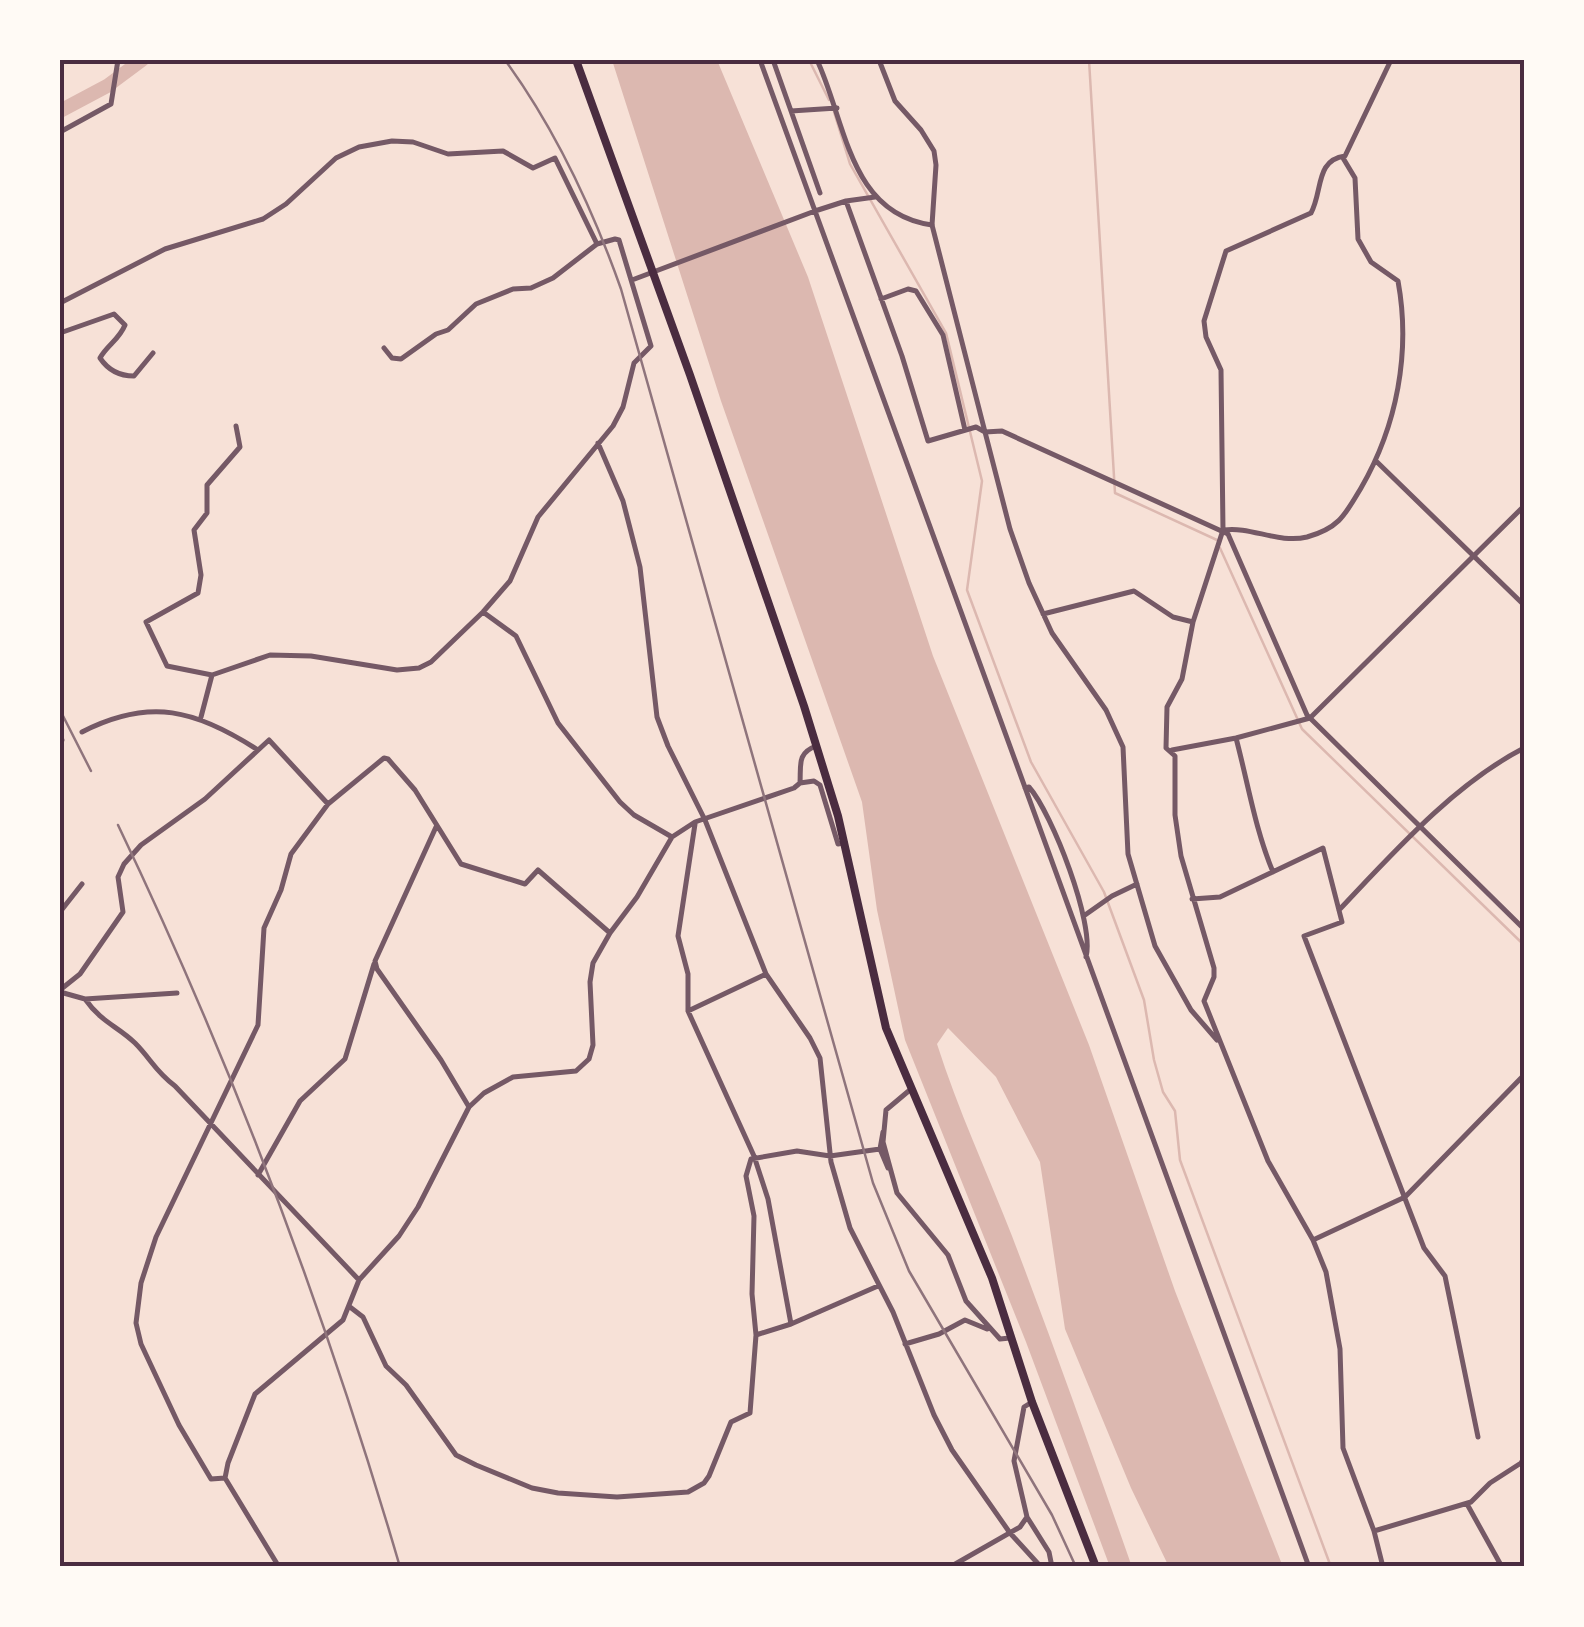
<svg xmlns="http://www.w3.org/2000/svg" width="1584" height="1627" viewBox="0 0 1584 1627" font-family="'Times New Roman',serif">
<rect width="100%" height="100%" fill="#f7e1d7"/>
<path fill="#dcb8b0" d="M612,60H717L808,277L933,656L1089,1045L1175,1291L1283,1567H1169L1131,1488L1065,1329L1040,1162L996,1077L948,1028L937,1044C958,1110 987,1172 1012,1236C1054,1346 1093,1456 1132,1567H1110L1026,1342L905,1040L877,910L862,802L721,401Z"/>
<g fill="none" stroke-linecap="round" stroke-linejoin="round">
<path stroke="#dcb8b0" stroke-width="2.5" d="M809,60L829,100
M1089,60L1115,493L1217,540
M834,112L850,164L946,333L982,481L967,590L1031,762L1104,892L1144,1000L1154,1060L1163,1092L1175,1111L1180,1160L1331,1567
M1220,548L1302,729L1524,945"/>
<path stroke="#dcb8b0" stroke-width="14" d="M60,111L107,86L142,60"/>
<path stroke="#755966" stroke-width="5" d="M760,60L1309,1567
M773,60L820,193
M817,60C846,122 849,214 932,225
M791,111L837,108
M60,132L111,104L118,60
M846,201L902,356L928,441L976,427L985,432L1010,529L1029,583L1052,633L1106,710L1123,747L1128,854L1155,946L1191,1010L1217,1040
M632,280L815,211L846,201L875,197
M881,299L908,289L916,291L943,335L965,430
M60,303L165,249L263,219L286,204L336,158L359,147L392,141L413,142L448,154L503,151L533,168L555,158L597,244
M60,333L114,314L125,325C119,340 107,345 100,358C108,370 119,376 134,376L153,353
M236,426L240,447L207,485V513L194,530L201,575L198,593L146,622L167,666L212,675L270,655L311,656L397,670L419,668L431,662L483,612L510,581L538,517L613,426L623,407L634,363L651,346L619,240L615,239L597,244L553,278L531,288L513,289L476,304L448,330L436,334L401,359L392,358L384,348
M598,443L623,501L640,567L657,717L668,746L705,820L766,974L810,1038L820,1058L831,1162L850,1228L893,1312L934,1415L952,1450L1010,1533L1041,1567
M1376,461L1524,605
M1224,530C1250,526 1279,544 1307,537C1339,528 1345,515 1361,488C1397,426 1411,352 1398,281L1371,262L1358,239L1355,178L1343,158
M483,612L516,636L558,723L620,802L634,815L672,837
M1043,614L1134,591L1173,617L1193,622
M201,717L212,675
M82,732C150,697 196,710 258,750
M1236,738C1248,783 1255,829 1273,872
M60,740H62
M1172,750L1236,738L1310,718
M800,783L814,781L820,785L838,844L843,843
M1025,788L1029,787C1052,813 1095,924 1086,957
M695,824L678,936L688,974V1011L754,1156L768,1199L791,1324
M436,827L375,961L377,969L441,1060L469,1107
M1192,899L1220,897L1323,848L1342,922L1304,936L1424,1248L1445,1276L1478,1437
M1339,910C1393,853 1454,784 1524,748
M60,912L82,884
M1085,915L1112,896L1137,884
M60,990L80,974L123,912L118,877L124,864L141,845L205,799L269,740L328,804
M60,992L85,999C102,1023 116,1025 135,1043C151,1059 155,1071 175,1086L359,1280
M85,999L177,993
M688,1011L766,974
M911,1089L886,1110L883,1142L897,1193L948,1255L966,1301L1000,1339L1010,1338
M883,1132L880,1149L888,1168
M258,1175L300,1101L345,1059L374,964
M1313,1240L1405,1197L1524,1075
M350,1307L363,1317L386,1366L406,1385L456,1455L476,1465L532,1488L558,1493L617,1497L688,1492L704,1483L709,1476L731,1422L750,1413L756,1335L752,1294L754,1216L746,1176L751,1159L797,1151L830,1156L880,1149
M756,1335L791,1324L878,1286
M905,1344L939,1334L965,1320L987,1329
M225,1478L211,1479L179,1425L141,1344L136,1323L141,1283L156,1237L258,1025L264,928L281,890L291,854L328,804L384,758L388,759L415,790L461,864L525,884L538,870L610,933
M1467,1504L1502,1567
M1027,1517L1049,1552L1052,1567
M1374,1531L1471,1502L1490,1483L1521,1463L1524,1458
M279,1567L225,1478L228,1463L255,1394L343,1320L359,1280L399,1236L418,1207L469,1107L484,1093L513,1077L576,1071L589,1059L593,1045L590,982L593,963L610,933L637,897L672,837L695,822L794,788L800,783C801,765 797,753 816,746
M950,1567L1020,1527L1027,1517L1014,1461L1024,1407L1032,1402
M1383,1567L1374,1531L1343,1448L1340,1349L1326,1272L1313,1240L1268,1161L1204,1001L1214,977V968L1181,856L1175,815V756L1166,748L1167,707L1182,679L1193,622L1223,530L1221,370L1206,337L1204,321L1226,251L1311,213C1323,191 1315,160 1345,156L1391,60"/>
<path stroke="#755966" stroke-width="5" d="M879,60L895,101L921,130L934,151L936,165L932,225L985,432L1002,431L1228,534L1307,715L1524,929
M1310,718L1524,506"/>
<path stroke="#4a2c40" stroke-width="8" d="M576,60L690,375L804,706L838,816L886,1028L992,1278L1032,1402L1096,1567"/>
<path stroke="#8f747c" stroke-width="2.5" d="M505,60C556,130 592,207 621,289L873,1183L909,1271L1052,1515L1076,1567
M60,710L91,771
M118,825C232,1063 326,1314 400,1567"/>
</g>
<rect width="1584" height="1627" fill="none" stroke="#fffaf5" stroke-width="125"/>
<rect x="62" y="62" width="1460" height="1502" fill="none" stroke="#4a2c40" stroke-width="4"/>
</svg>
